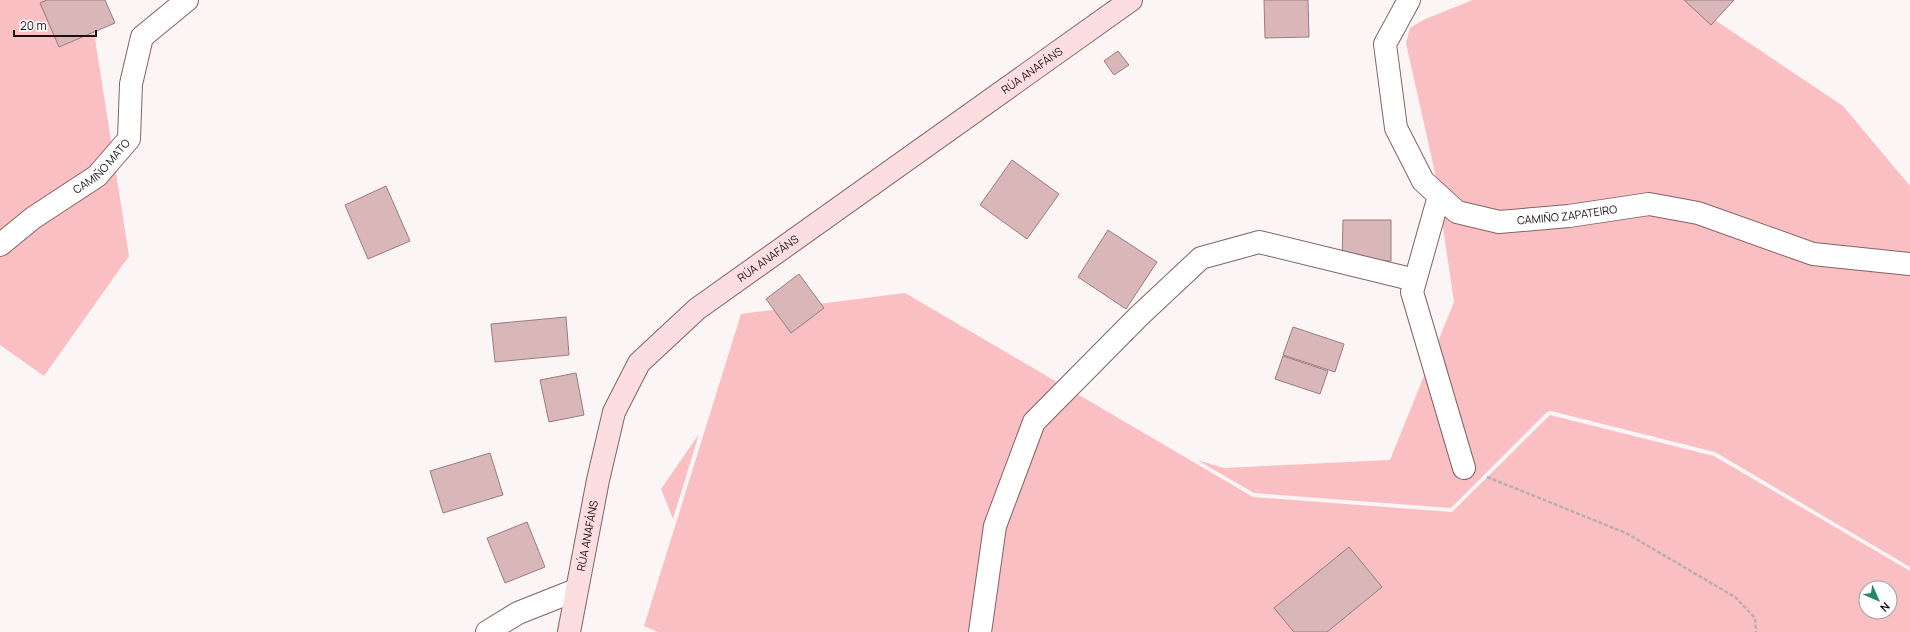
<svg xmlns="http://www.w3.org/2000/svg" width="1910" height="632" viewBox="0 0 1910 632" font-family="Manrope,sans-serif">
<rect width="100%" height="100%" fill="#fcf5f5"/>
<path fill="#f9bfc3" fill-rule="evenodd" d="M0,0H89L129,256L44,376L0,345Z
M1473,0H1685L1843,106L1910,186V567L1715,452L1551,411L1547,412L1451,508L1254,493L1197,460L1224,468L1390,460L1454,302L1435,173L1406,43L1410,28L1423,20Z
M905,293L1253,497L1452,512L1550,415L1714,456L1910,571V632H658L644,626L741,314ZM1866,588H1890V612H1866Z
M699,434L673,519L661,489Z"/>
<path fill="#d9b7b9" stroke="#9b7b7d" d="M47,0H105L115,23L59,47L40,3Z
M1264,0H1308L1309,37L1265,38Z
M1684,0H1734L1711,25Z
M1118,51L1129,65L1114,75L1104,61Z
M1012,160L1059,194L1027,239L980,205Z
M386,186L410,241L368,259L345,205Z
M1343,220H1391V261H1342Z
M1108,230L1157,262L1126,309L1078,277Z
M799,274L824,308L791,333L766,299Z
M566,317L569,355L495,362L491,324Z
M1293,327L1344,344L1335,372L1283,355Z
M1283,356L1328,371L1320,394L1275,379Z
M576,373L584,415L549,422L540,380Z
M490,453L503,495L443,513L430,471Z
M527,522L545,567L505,583L487,538Z
M1349,547L1382,587L1327,632H1294L1274,608Z"/>
<g fill="none" stroke-linecap="round" stroke-linejoin="round">
<defs>
<g id="street">
<path id="s1" d="M1409,0L1385,44L1396,128L1423,181L1457,212L1499,222L1569,216L1649,204L1698,213L1813,254L1910,264"/>
<path d="M1439,196L1412,292L1464,468"/>
<path id="s2" d="M0,245L33,218L97,176L129,139L131,84L142,37L187,0"/>
<path d="M487,632L518,613L576,590"/>
<path d="M980,632L995,526L1034,422L1139,316L1201,258L1259,242L1415,280"/>
</g>
<g id="secondary">
<path id="s3" d="M569,632L598,480L614,412L639,363L697,309L1131,0"/>
</g>
</defs>
<use href="#street" stroke="#826365" stroke-width="24"/>
<use href="#secondary" stroke="#826365" stroke-width="24"/>
<path stroke="#b7afaf" stroke-width="2.5" stroke-dasharray="4 2" stroke-linecap="butt" d="M1487,477L1626,533L1735,597L1755,618L1756,632"/>
<use href="#street" stroke="#fff" stroke-width="22"/>
<use href="#secondary" stroke="#fcdde0" stroke-width="22"/>
</g>
<g text-anchor="middle" stroke-width="3.5" stroke-linejoin="round" paint-order="stroke">
<g font-size="11" fill="#1b0f10" stroke="#fff">
<text dy="4" stroke="none"><textPath href="#s3" startOffset="770">RÚA ANAFÁNS</textPath></text>
<text dy="4" stroke="none"><textPath href="#s2" startOffset="129">CAMIÑO MATO</textPath></text>
<text dy="4" stroke="none"><textPath href="#s1" startOffset="352">CAMIÑO ZAPATEIRO</textPath></text>
<text dy="4" stroke="none"><textPath href="#s3" startOffset="446">RÚA ANAFÁNS</textPath></text>
<text dy="4" stroke="none"><textPath href="#s3" startOffset="98">RÚA ANAFÁNS</textPath></text>
</g>
</g>
<g transform="translate(1878 600) rotate(135)"><circle r="19" fill="#ffffff" stroke="#a49f9f"/>
<path d="M0-3L7 15L0 10L-7 15Z" fill="#248a65"/>
<text y="-6" font-size="11" font-weight="bold" text-anchor="middle" fill="#1b0f10">N</text>
</g>
<path d="M14 30v6h82v-6" fill="none" stroke="#1b0f10" stroke-width="2"/>
<text x="20" y="30" font-size="12" fill="#1b0f10" stroke="#ffffff" stroke-width="3" paint-order="stroke">20 m</text>
</svg>
